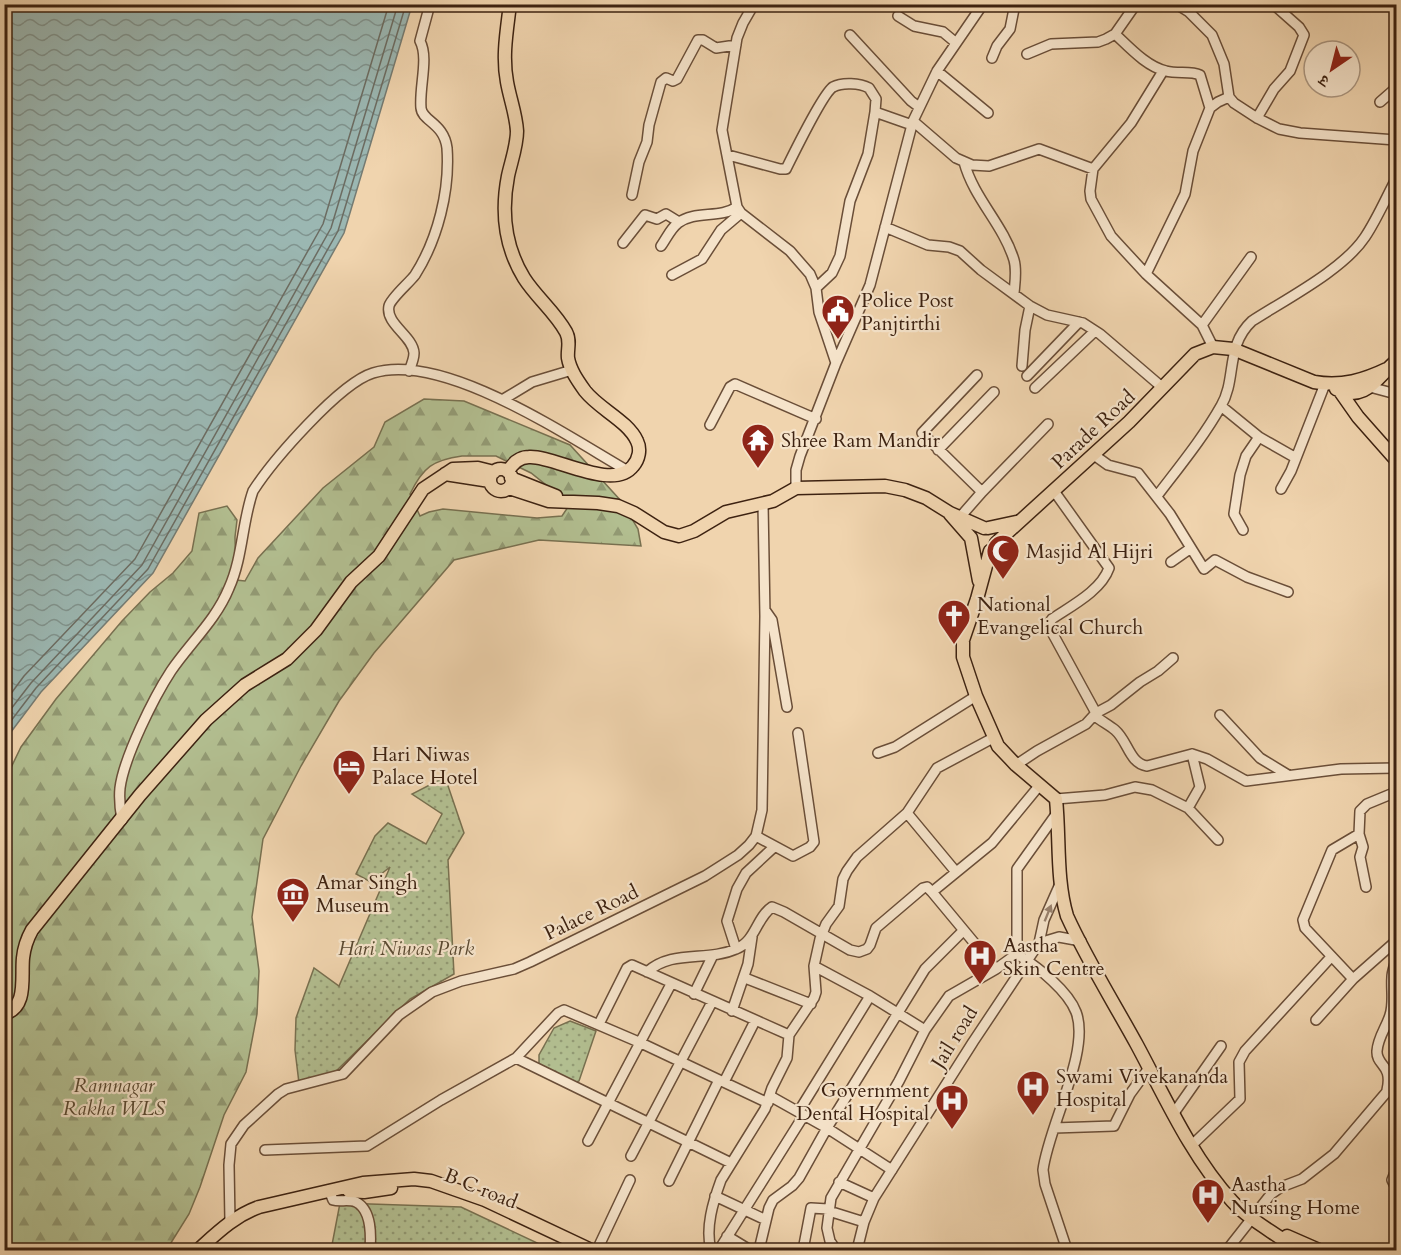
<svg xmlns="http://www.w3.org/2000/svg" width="1401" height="1255" viewBox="0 0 1401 1255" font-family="Cardo,'Noto Serif Devanagari',serif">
<defs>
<pattern id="grass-dots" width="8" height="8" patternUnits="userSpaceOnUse" patternTransform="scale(1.5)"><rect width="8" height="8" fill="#b2be90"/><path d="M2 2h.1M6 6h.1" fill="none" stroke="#929a74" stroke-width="1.8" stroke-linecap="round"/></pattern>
<pattern id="forest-firs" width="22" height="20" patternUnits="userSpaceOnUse" patternTransform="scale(1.5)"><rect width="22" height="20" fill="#b2be90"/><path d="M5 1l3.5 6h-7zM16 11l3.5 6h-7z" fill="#929a74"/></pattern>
<pattern id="water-waves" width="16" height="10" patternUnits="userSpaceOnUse" patternTransform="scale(1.5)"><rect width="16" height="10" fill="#9bb7b2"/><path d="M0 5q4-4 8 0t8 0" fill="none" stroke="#80948f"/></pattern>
</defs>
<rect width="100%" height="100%" fill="#f0d4ae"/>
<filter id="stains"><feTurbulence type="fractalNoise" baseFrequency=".00333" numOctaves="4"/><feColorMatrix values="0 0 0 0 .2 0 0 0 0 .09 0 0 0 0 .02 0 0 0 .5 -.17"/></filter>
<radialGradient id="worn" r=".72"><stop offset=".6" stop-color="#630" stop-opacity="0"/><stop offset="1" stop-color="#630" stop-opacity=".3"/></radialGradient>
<path fill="url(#grass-dots)" stroke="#787050" stroke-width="1.5" d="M445,777L464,833L448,860L454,974L410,999L331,1076L299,1083L295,1050L296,1018L314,968L339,986L390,867L371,882L356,874L375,836L388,823L426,844L442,814L412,794Z
M570,1021L596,1031L579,1081L574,1083L539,1066V1055L554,1028Z
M340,1203L461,1207L552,1250H331Z"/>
<path fill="url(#forest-firs)" stroke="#787050" stroke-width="1.5" fill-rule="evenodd" d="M424,399L464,401L570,445L622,502L638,529L641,546L539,540L454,560L374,653L339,701L301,766L263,839L252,917L259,971L257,1014L246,1072L224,1115L200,1187L189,1214L169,1246L165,1250H5L4,782L21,747L56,699L122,621L150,592L173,573L192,551L199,513L227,506L237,520L235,537L236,580L245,581L258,558L323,488L374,447L385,422ZM462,456H496L531,473L570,504L562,516L537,518L443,509L429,512L420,516L410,494C423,467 433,460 462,456Z"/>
<path fill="url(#water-waves)" stroke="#757b72" stroke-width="1.5" d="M5,4L412,5L344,233L153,573L41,692L5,740Z"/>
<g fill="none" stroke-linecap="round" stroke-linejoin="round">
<path stroke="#6c6c62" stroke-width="1.5" d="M4,703L24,676L135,559L323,224L389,4
M4,718L31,683L142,565L331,228L398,4
M4,730L36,688L148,569L338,231L406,4"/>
<defs>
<path id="minor" d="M754,4L743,23L737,38L722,130L737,207L741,213L790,251L810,274L816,288L819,312L836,363
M1176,4L1189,12L1212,35L1224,64L1229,97L1234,103L1257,118L1279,129L1300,133L1396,140
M898,16L914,26L943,32L955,42
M1115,34C1129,47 1147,67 1166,71C1177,74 1191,71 1200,75L1210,108
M850,35L911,101L919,107
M1027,54L1051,44L1098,42L1106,39L1115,34L1136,4
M992,58L997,46L1010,29L1015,4
M937,71L988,113
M1163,71L1131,123L1093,169L1090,191L1091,199L1111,236L1122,248L1146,274L1202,325L1213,347
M1380,102L1396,88
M1257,118L1274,89L1290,71L1304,35L1299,27L1273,4
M913,121L956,158L972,165L989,166L1039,149L1093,169
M728,155L780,169H786C793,155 823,93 833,87C842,82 860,83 869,88L876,99L875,112L912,125
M964,162C974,199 1003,224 1014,260C1017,270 1015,282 1014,293
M632,195L639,162L647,142L649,125L661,82L666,78L673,81L677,79L698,40H703L716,48L736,45
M885,227L928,245L949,247L960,251L981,270L1030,306L1047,315L1083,323L1100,334L1163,388
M623,243L645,215L657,219L666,214L679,222
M661,246C666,239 671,228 678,223C695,210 720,219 737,207
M1146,274L1185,194L1193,151L1210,108L1218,102L1229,97
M672,275L702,259L721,230L741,213
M816,288L832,273L840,256L850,201L868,154L875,112
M1202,325L1251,257
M1022,366L1025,330L1030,306
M409,371C411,366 414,359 414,353C413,336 385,324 389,306C391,298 409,283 415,275C438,239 450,190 447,148C444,123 422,121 421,108C419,87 429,58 420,41L430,4
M977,375L922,433L982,492
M1027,376L1079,322
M1366,386L1396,394
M1035,388L1095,331
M502,400L532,382L572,370
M1221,406L1259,437L1296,458
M710,425L730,387L735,384L816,419
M938,450L994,392
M1094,455L1108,465L1138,473L1170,514L1191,548L1171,562
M796,488V470L800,456L836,363L870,285L913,121L937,71L983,4
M1281,489L1291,471L1325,384
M1054,491L1109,568C1101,591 1071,606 1052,619L1048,625L1096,713
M1157,496C1179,467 1203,438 1221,406C1237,379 1225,346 1252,321C1286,299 1343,270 1365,237C1377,219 1386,198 1396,179
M961,516L982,492L1048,424
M1243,530L1234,514L1240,475L1246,456L1259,437
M1191,548L1204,569L1215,560L1247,577L1288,592
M765,610L772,620L787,707
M1220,715L1260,758L1288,775
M1095,716C1101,721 1109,725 1115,730C1128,741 1129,763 1147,766L1192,754L1207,759L1246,781L1341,769L1396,768
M878,753L895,747L976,696
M1016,765L1037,751L1086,724L1096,713L1111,705L1140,682L1158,671L1173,658
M1056,799L1105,795L1135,787L1152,790L1188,808L1218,840
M1188,808L1200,787L1192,754
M907,813L956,872
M122,820C120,809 119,798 120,788C124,757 154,697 171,671C190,643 216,620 229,588C243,557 242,522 253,491C273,460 340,383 373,373C443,351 567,436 628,471
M756,836L793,856L810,847L814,842L798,733
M1366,887L1360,857L1363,847L1359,834L1360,811L1367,804L1396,792
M1039,943L1059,937L1081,941
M736,949L727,921L737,889L746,873L774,847
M1017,955V869L1057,813
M814,966L870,996L925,1030L949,996L996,969L932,892L992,843L1039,786
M996,969L1014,956H1020C1039,968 1068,991 1076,1012C1091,1051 1048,1127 1043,1170L1045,1184L1067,1250
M647,972C672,949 707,962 736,949C756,941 756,918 772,907L784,912L850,950L859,952L867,949L870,945L876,928L923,888L927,887L932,892
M745,978L811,1004
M1353,979L1305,928L1303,920L1332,850L1359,834
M694,994L713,955
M732,1011L748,964L752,937
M1316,1020L1353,979L1396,941
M599,1024L627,968L632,965L789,1035
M516,1058L731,1163
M724,1082L755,1021
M1387,1090C1393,1064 1376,1066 1377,1051C1378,1037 1386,1028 1390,1015C1394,1003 1391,990 1392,977C1392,971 1395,965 1396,959
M770,1096L827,1128L892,1170
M799,1111L870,996
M1174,1113L1221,1046
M1054,1128L1114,1126L1130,1094L1149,1068
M588,1141L671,984
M1192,1145L1240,1099L1239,1062L1245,1051L1331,957
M265,1150L367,1146L441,1100L516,1058L558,1013L564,1010L641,1043L768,1103
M631,1156L712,1002
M1396,1170L1392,1180L1396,1188
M669,1181L719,1080
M839,1182L874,1198
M329,1190L333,1200C340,1202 349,1199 356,1202C372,1210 371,1236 370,1250
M715,1196L766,1220
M230,1222L229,1165L231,1144L244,1125L278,1094L286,1089L343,1074L399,1015L432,992L461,981L514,969L530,962L705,876L738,855L749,845L756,836L762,810L765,616L763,504
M727,1236L750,1250
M597,1250L630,1180
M711,1250C705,1228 713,1202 721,1180L765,1109L772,1088L787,1058L789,1035L814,998L816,992L814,966L820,939L826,924L839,906L843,879L847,871L857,857L907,813L937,768L993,738
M719,1250L804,1115
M759,1250L769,1208L773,1200L792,1186L799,1178L827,1128L925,969L963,931
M803,1250L811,1208L828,1209L832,1212L864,1222
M836,1250L830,1241L827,1228L831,1198L899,1081L925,1030
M857,1250L864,1222L874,1198L973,1042L1039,943L1044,920L1060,884
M1227,1250L1271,1194L1281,1187L1302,1179L1334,1154L1396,1081"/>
<path id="major" d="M1336,389C1366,403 1377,377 1396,361
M1339,390L1358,417L1396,460
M490 480a11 11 0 1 1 22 0a11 11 0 1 1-22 0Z
M508,472C512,464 519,457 529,457C553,455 613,492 633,466C639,459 641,449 637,441C628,421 599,409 585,391C578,381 570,370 568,358C567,349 571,341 566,332C555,312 536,297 524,278C505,247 501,212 508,176C511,162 517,146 517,131C516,114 510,99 507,82C502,56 507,30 510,4
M445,474L490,481
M511,478L556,496
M509,488L549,501L598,503L618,506L634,513L664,532L679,536L694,531L726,512L773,501L796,488L885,486L905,490L926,498L950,513L984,528
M950,514L971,538L979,581
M988,528L1016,522
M996,543L1129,422L1195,354L1213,347L1233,349L1314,382C1342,387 1364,380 1389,368
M990,551L977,599L963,640V657L976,696L998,746L1016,765L1056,799C1060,838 1056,879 1067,916C1087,960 1114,1003 1137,1045C1165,1097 1191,1156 1232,1201C1250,1221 1276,1233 1297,1250
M4,1014C28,1007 21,978 23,958C24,948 27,939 32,930L140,795L206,720L245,685L287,659L316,630L351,582L379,556L423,489L453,469L478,468L494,472
M349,1191L364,1192L391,1188
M1287,1236L1319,1250
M198,1250C217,1233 234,1216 259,1207L363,1183L414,1179L431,1181L485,1200L591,1250"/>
</defs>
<use href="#minor" stroke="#6a4e38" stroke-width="12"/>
<use href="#major" stroke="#3d2211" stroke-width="15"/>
<use href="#minor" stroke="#f5e3ca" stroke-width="9"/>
<use href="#major" stroke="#f0d4ae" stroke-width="12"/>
</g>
<defs><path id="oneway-solid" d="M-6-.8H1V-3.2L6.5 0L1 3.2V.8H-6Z" transform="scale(1.5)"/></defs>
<use fill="#99826e" href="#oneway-solid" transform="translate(1048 913) rotate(-68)"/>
<defs>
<symbol id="civic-pin" viewBox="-11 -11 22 30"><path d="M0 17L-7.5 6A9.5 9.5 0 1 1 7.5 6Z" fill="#8f2418" stroke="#f5e3ca"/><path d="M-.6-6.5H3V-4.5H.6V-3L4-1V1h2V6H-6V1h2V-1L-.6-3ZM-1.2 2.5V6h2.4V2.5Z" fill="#fff"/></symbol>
<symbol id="temple-pin" viewBox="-11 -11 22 30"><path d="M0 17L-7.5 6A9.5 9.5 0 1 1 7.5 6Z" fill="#8f2418" stroke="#f5e3ca"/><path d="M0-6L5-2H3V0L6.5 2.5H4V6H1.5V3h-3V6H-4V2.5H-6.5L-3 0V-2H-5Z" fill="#fff"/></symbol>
<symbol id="mosque-pin" viewBox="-11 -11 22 30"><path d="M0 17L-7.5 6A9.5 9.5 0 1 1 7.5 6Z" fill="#8f2418" stroke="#f5e3ca"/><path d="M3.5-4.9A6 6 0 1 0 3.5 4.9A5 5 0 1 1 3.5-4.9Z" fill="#fff"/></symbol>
<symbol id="church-pin" viewBox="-11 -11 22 30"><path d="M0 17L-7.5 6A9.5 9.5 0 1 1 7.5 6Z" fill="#8f2418" stroke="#f5e3ca"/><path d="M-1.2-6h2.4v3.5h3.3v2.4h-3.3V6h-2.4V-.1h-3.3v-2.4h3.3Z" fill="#fff"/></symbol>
<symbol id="hotel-pin" viewBox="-11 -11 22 30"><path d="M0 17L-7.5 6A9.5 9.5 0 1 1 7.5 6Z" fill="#8f2418" stroke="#f5e3ca"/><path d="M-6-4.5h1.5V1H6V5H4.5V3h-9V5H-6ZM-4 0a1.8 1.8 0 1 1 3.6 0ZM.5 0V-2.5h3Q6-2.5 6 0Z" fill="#fff"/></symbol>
<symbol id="museum-pin" viewBox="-11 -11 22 30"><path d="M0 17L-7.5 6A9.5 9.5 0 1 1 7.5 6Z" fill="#8f2418" stroke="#f5e3ca"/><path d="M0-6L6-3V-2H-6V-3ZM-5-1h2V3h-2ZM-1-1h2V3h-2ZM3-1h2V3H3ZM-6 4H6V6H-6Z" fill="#fff"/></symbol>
<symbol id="hospital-pin" viewBox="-11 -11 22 30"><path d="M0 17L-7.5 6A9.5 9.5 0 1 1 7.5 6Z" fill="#8f2418" stroke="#f5e3ca"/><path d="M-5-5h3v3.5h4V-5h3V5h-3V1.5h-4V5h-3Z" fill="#fff"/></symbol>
</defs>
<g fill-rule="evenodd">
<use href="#civic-pin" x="819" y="292" width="38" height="52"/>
<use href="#temple-pin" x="739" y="421" width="38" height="52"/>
<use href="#mosque-pin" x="984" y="532" width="38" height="52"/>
<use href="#church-pin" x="935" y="597" width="38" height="52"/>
<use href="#hotel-pin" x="330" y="747" width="38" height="52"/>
<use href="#museum-pin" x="274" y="875" width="38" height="52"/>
<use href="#hospital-pin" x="961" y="937" width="38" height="52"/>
<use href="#hospital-pin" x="1014" y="1068" width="38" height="52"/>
<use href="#hospital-pin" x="933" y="1082" width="38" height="52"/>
<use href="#hospital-pin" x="1189" y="1176" width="38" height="52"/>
</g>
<g text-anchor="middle" stroke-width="4.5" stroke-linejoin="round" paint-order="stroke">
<g font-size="20" fill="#3d2211" stroke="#f5e3ca" text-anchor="start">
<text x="861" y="307">Police Post<tspan x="861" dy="23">Panjtirthi</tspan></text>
<text x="781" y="447">Shree Ram Mandir</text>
<text x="1026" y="558">Masjid Al Hijri</text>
<text x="977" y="611">National<tspan x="977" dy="23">Evangelical Church</tspan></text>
<text x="372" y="761">Hari Niwas<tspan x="372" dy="23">Palace Hotel</tspan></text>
<text x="316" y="889">Amar Singh<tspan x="316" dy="23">Museum</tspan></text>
<text x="1003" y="952">Aastha<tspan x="1003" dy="23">Skin Centre</tspan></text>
<text x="1056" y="1083">Swami Vivekananda<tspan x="1056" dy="23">Hospital</tspan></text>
<text x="929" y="1097" text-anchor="end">Government<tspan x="929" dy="23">Dental Hospital</tspan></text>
<text x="1231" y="1191">Aastha<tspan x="1231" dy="23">Nursing Home</tspan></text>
</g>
<g font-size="20" fill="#3d2211" stroke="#f5e3ca">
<text transform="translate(1093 429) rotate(-43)" y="7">Parade Road</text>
<text transform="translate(591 912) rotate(-26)" y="7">Palace Road</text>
<text transform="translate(954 1037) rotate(-58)" y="7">Jail road</text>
<text transform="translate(481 1188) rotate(22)" y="7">B C road</text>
</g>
<g font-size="20" font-style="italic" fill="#5a4931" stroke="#f5e3ca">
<text x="406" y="955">Hari Niwas Park</text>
<text x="114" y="1092">Ramnagar<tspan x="114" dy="23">Rakha WLS</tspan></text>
</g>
</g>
<rect width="1401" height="1255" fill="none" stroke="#f0d4ae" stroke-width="24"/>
<rect x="6" y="6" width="1389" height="1243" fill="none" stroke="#3d2211" stroke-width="3"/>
<rect x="12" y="12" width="1377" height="1231" fill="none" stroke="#3d2211" stroke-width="1.5"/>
<g transform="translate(1332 69) rotate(215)"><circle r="28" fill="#f5e3ca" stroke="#ab9680" stroke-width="1.5"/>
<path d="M0-4.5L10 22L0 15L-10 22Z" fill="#8f2418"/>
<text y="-9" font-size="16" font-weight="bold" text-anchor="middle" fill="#3d2211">उ</text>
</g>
<rect width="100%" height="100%" filter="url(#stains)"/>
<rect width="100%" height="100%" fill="url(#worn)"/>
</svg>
